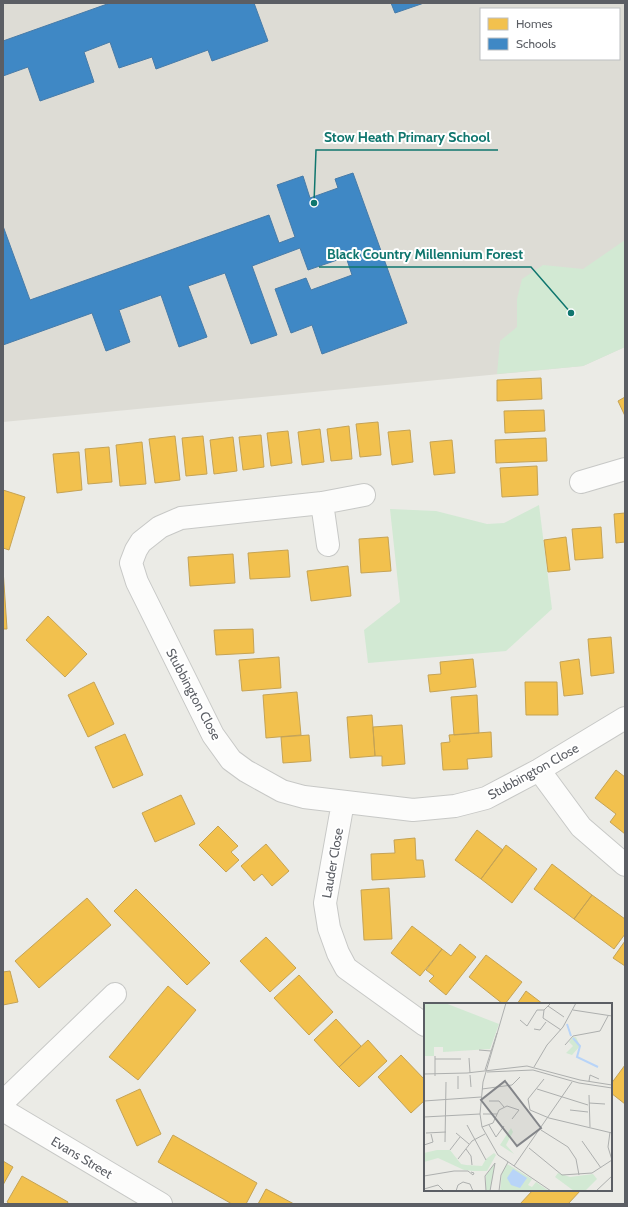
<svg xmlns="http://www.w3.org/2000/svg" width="628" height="1207" viewBox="0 0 628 1207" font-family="Cabin,sans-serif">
<rect width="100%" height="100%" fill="#ebebe6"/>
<path fill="#dddcd5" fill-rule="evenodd" d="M3,3H625V347L583,366L3,422ZM481,9H619V59H481Z"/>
<path fill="#d2e9d3" d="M625,240V347L583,366L497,374L500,341L517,327V299L522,279L543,265L583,269Z
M539,505L552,609L506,651L368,663L364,630L400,602L390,509L436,511L487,524L504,523Z"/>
<path fill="#f2c14e" stroke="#c5a355" d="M541,378L542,399L497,401V380Z
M625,397V416L618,401Z
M544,410L545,431L505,433L504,411Z
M378,422L381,455L360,457L356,424Z
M349,426L352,459L331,461L327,429Z
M320,429L324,462L302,465L298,432Z
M410,430L413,462L392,465L388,432Z
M288,431L292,463L271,466L267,433Z
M261,435L264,467L243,470L239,437Z
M175,436L180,480L155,483L149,439Z
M203,436L207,474L186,476L182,438Z
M233,437L237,471L214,474L210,440Z
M546,438L547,461L496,463L495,440Z
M452,440L455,473L434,475L430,442Z
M142,442L146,484L120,486L116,445Z
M109,447L112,482L88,484L85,449Z
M79,452L82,490L57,493L53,454Z
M537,466L538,495L502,497L500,468Z
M3,490L25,497L9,550L3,548Z
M625,513V542L616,543L614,514Z
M601,527L603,558L575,560L572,529Z
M388,537L391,571L361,573L359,539Z
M566,537L570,570L548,572L544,540Z
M288,550L290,577L250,579L248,553Z
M233,554L235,583L190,586L188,557Z
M348,566L351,596L311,601L307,571Z
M3,569L7,629H3Z
M48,616L87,654L65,677L26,640Z
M253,629L254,653L216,655L214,630Z
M611,637L614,673L591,676L588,639Z
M279,657L281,688L242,691L239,660Z
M473,659L476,687L430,692L428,675L441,674L440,662Z
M579,659L583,694L564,696L560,662Z
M94,682L114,724L88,737L68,695Z
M525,682H557L558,715H526Z
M297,692L301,735L266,738L263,695Z
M477,695L479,733L454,735L451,697Z
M372,715L375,756L350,758L347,717Z
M402,725L405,764L382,766V756H375L373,727Z
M491,732L492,757L467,759L468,769L443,770L441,743L450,742L449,735Z
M125,734L143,775L113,788L95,747Z
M309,735L311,761L283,763L281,737Z
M616,770L625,777V834L610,822L616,814L595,798Z
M181,795L195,824L155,842L142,813Z
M218,826L238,846L231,852L239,860L226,872L199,845Z
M477,830L503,850L481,879L455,860Z
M415,838L416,860H423L425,877L372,880L371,854L395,853L394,840Z
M266,844L289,871L272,886L262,874L254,881L241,866Z
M506,845L537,869L512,903L481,879Z
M552,864L592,895L574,919L534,889Z
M389,888L392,939L364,940L361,890Z
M136,889L210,963L187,985L114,911Z
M592,895L625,919V934L614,949L574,919Z
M87,898L111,925L39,988L15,961Z
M412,926L442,949L420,976L391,953Z
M266,937L296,968L270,992L240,961Z
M625,941V966L613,958Z
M460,944L476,957L446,995L429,981L434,976L426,970L442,949L451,956Z
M486,955L522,982L505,1004H503L469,977Z
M10,971L18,1002L3,1005V972Z
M299,975L333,1012L309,1035L274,998Z
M168,986L196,1010L138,1080L109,1057Z
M526,991L543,1004H517Z
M336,1019L361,1046L339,1067L314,1040Z
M368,1040L387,1061L359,1087L339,1067Z
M401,1055L425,1080V1100L411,1113L378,1077Z
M625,1065V1104L611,1093V1084Z
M140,1089L161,1134L137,1146L116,1100Z
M173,1135L257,1183L246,1204H232L158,1162Z
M3,1161L13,1167L3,1185Z
M22,1176L68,1202L67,1204H10L7,1202Z
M266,1189L294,1204H258Z
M533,1190H581L568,1204H520Z"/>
<path fill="#3f88c5" stroke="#477ba8" d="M110,3H254L268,41L212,61L208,50L156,69L152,57L119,68L110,42L84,52L94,82L40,101L28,67L3,76V41Z
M391,3H424L395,13Z
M353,173L407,323L322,354L312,325L291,333L275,289L306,278L311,290L352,275L346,257L308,270L300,248L252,266L277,335L251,344L225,273L188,286L207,337L179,347L161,295L119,310L130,342L106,351L92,313L3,345V226L30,300L269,215L279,243L295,237L277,185L303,176L310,198L338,188L335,179Z"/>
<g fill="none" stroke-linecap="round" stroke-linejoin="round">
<defs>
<path id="minor" d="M581,482L625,469
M364,495L322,503L181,518L160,527L141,542L136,550L131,563L137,582L213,735L231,760L246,771L282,791L304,797L413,810L455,806L486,798L539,770L625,718
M322,503L328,545
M539,770L581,827L625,865
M343,802L325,903L329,928L338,953L346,968L425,1025
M3,1102L115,994
M3,1110L161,1204"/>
</defs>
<use href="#minor" stroke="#c7c8c6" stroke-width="24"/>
<use href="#minor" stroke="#fcfcfb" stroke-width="22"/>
</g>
<g text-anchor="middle" stroke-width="4" stroke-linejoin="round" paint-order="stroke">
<g font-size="13" fill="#5b5e64" stroke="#fff">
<text transform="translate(194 694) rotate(62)" y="5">Stubbington Close</text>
<text transform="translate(533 771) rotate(-29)" y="5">Stubbington Close</text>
<text transform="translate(332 863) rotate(-80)" y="5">Lauder Close</text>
<text transform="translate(82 1157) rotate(31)" y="5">Evans Street</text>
</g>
</g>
<g transform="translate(424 1003)">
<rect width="188" height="188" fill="#ebebe6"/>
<path d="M0,0H21L75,21L66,46L19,49V44H10V53H0ZM149,34H152L156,43L148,52L142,50L149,43L145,39ZM87,125L89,129L82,142L90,151L76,142ZM13,147H26L37,161L42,162L58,163L62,156L70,150L72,152L63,168H50L40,167L14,155L0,159V150ZM71,160L66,188H62V172ZM83,161L108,176L104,182L108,184L112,179L125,188H76L78,170ZM134,170L146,174L169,171L173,176L161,188H150L131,174Z" fill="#d2e9d3"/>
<path d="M89,166L103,175L96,185L87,182L83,175Z" fill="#b8d4f8"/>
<path fill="none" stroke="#b8d4f8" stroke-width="2" d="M143,21L147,33M149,35L156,43L153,54L174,64"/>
<path fill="none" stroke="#adafae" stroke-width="1" d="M82,0L59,79L56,111L58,124L74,152L127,188M127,0L120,7L119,15L137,27M124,3L140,14M149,7L188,13M96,17L103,23L113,7H120M110,26L116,27L122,19M141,42L149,33L176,28L184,13M55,47L67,48M11,53V73M45,55L46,70M11,56H37M110,64L123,42L139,24L152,0M61,67L73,30M63,69L109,67L155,80L188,85M0,71L43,70L103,63L156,77L188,82M46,72L47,84M120,76L104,96L106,107L125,115L188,130M165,78L166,72L175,76M34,86V73M58,86L88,82L96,74M113,86L164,102M165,92L166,124M0,98L57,94M65,98H75L80,104M165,100L181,101M146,107L164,109M59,111H73M0,114L56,111M43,122L62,157M65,122L72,134L80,123M58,124L69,120L75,107L83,103L95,107L88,116M117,127L144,144L152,156L155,172M2,130L22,129M32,130L45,141M158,138L177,165M21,139L22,79M0,142L9,139L7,131M105,145L138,172L168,170L188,157L184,144L186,129M42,146L47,153L48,162M26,147L36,134M34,156L48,138L61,131M90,163L148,79M0,173L30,168H44L49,172L50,170L47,169M0,186L14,182L20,188M32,188L34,182L39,179L46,181L49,188M62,188L61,173L71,160L66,188M75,188L77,172L84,159M172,188L188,173"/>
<path fill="#838589" fill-opacity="0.15" stroke="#838589" stroke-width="2" d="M81,78L117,125L93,143L57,97Z"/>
<rect width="188" height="188" fill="none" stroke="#5b5e64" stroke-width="2"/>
</g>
<path fill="none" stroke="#0f766e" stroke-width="1.5" d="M314 203L316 150H498M571 313L531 267H319"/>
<g fill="#0f766e" stroke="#fff" stroke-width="1.5">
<circle cx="314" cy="203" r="4"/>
<circle cx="571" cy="313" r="4"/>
</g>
<g font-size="14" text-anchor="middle" font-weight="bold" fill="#0f766e" stroke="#fff" stroke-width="4" stroke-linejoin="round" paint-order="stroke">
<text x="407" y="142">Stow Heath Primary School</text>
<text x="425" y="259">Black Country Millennium Forest</text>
</g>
<rect width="628" height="1207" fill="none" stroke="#5b5e64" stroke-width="8"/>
<rect x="480" y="8" width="140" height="52" fill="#ffffff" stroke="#bdbfc1"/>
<rect x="488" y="18" width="20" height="12" fill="#f2c14e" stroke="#bdbfc1"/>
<text x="516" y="28" font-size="12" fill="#5b5e64">Homes</text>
<rect x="488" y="38" width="20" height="12" fill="#3f88c5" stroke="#bdbfc1"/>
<text x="516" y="48" font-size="12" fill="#5b5e64">Schools</text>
</svg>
